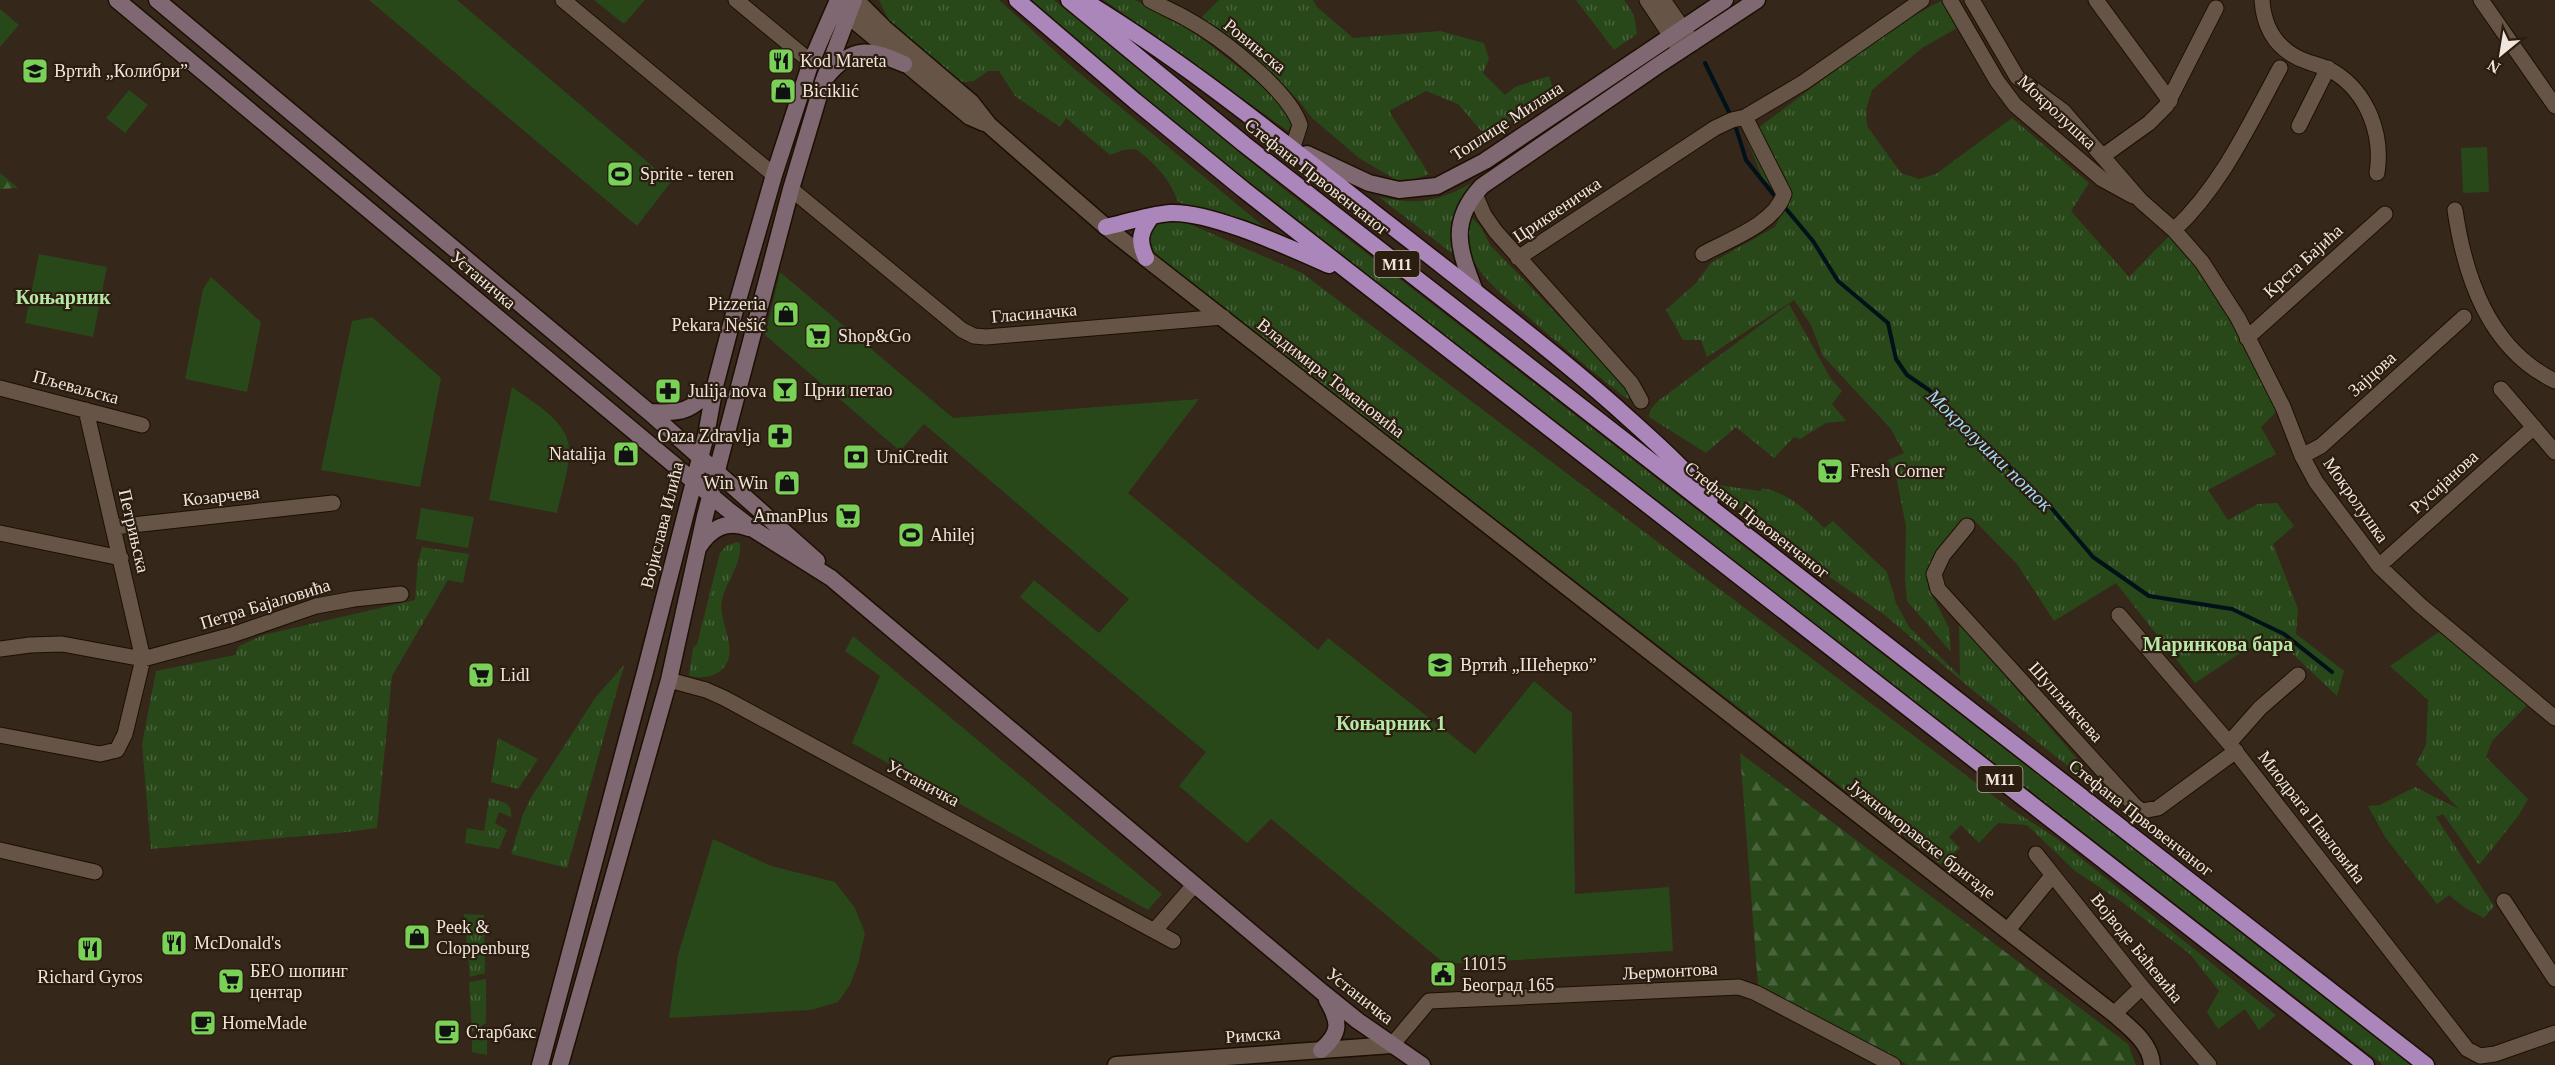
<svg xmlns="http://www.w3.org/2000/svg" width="2555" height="1065" viewBox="0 0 2555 1065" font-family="'Times New Roman',serif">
<defs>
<pattern id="grass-tufts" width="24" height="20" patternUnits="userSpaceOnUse" patternTransform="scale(1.5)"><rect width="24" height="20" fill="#29481a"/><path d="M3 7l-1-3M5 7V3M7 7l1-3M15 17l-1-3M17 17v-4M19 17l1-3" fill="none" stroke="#48623b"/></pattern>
<pattern id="forest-firs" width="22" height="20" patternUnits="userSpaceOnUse" patternTransform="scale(1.5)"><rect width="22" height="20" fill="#29481a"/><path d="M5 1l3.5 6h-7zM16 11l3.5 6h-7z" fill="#48623b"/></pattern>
</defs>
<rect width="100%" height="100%" fill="#352719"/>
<path fill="url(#grass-tufts)" d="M879,0H999L1071,66L1269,231L1178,202C1169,177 1156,165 1136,149L1123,150L1110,155L1066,118L1060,127L1015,96L999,71H988L974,81L954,83L890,23Z
M1030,0H1054L1285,190L2412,1065H2383L1394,297L1150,104Z
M1104,0H1135L1184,24L1272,94L1292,124L1288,131Z
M1219,0H1313L1317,7L1353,38L1440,31L1484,43L1489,59L1483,73L1505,95L1515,87L1549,76L1553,89L1529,110L1485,135L1458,104L1426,91L1389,111L1429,174L1415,179L1396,180L1359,158L1311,117L1300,102L1278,81L1200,19Z
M1576,0H1624L1634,15L1637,34L1614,50Z
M1941,1L1957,28L1922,48L1872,90L1866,110L1867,126L1901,173L1919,179L1936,174L2012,118L2089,183L2071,211L2129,277L2171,234L2199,266L2219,300L2277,411L2261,427L2276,454L2208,490L2228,520L2258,504L2277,503L2294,526L2273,544L2298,609L2296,634L2344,671L2337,696L2277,639L2245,650L2195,683L2116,583L2054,621L2017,564L1972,518L1938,556L1928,587L1949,628L1951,652L1907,601L1905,580L1906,526L1896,476L1888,460L1904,453L1891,429L1823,356L1811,325L1794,300L1707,357L1701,340H1683L1666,310L1696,283L1711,263L1775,227L1788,201L1763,179L1747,140L1758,128L1896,25Z
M1472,183C1457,213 1448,219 1453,254L1379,197C1418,205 1437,202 1472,183Z
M1470,216L1480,226L1491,246L1632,392L1630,398H1626C1595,374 1564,348 1534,322C1513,303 1487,285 1473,260C1466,248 1465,229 1470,216Z
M1178,219L1302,273L2008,807L2056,838L2276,1015L2259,1030L2245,1009L2218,1029L2207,1012L2219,991L2190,954L2122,902L2075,871L2027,825L1998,823L1979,843L1961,825L1949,837L1960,848L1940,864L1148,249L1145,237L1156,222Z
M1789,304L1831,379L1842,391L1832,404L1846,421L1826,423L1800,439L1794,437L1774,458L1736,427L1706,453L1649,417L1651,409L1658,401Z
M1711,484L1760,491L1763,488C1790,494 1805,509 1824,528L1833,521L1887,572L1896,603L1909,627L1960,676L1959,623L2118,806L1970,688L1886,616L1785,546Z
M737,542L740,543C742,564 727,580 722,600C717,622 743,653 720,671C711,678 700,678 689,676L693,648L697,644L720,553L726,546Z
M422,547L469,554L463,583L448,580L392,676L377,828L339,833L151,849L142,744L156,671L235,655L239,646L263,635L415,600L418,561Z
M2446,627L2532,700L2492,741L2486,757L2528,799L2519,815L2479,865L2443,814L2436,817L2494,906L2484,918L2465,908L2449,895L2437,904L2385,837L2368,806L2380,805L2415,787L2459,809L2416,764L2426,745L2428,700L2390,666Z
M624,665L567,868L511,854L523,814L532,796L595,698Z
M498,738L538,759L518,789L491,782Z
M489,798C502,802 512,801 511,817L499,812L495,823L507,830L499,849L465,843L467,828L484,831Z
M464,914L484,915L485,973L470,977Z
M486,979V1023L472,1032L469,982Z
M487,1029V1055L472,1052V1037Z"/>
<path fill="url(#forest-firs)" d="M0,173L18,188L0,189Z
M1740,753L2128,1044L2136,1065H1908L1758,985Z"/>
<path fill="#29481a" d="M369,0H457L671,182L637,226Z
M594,0H645L624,24Z
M0,9L19,25L0,47Z
M129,90L148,105L125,133L106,118Z
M2487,147L2489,192L2463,193L2461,148Z
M39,254L107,267L93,337L25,323Z
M780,272L953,418L1199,399L1128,493L1318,650L1328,638L1475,754L1534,681L1572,713L1575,894L1669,887L1673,951L1445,964L1271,819L1247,843L1179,786L1206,752L1020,597L1034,580L1099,633L1129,599L924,424L900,451L765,335Z
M211,277L261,322L247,392L185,379L203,289Z
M372,317L441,378L420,487L321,470L352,321Z
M512,387C532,402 567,420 569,448C570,467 561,494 557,513L489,500Z
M421,508L474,517L468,548L416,539Z
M853,636L1162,894L1148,910L852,743L880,676L845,651Z
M713,839L771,866L835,882L855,908L865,933L858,964L850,985L838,1002L811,1010L669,1018L678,955Z"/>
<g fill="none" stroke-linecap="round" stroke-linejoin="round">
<path stroke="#00111a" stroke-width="4" d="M1705,63L1731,116
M1736,128L1746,160L1777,199
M1782,204L1813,241L1838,281L1888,323L1896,359L1907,375L1929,390L2048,504L2093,557L2149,596L2232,609L2284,634L2332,672"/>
<defs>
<path id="minor" d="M563,0L774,175
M736,0L811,62
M1150,0C1162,7 1175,12 1187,19C1220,37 1289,90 1300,125L1293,147
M1647,0L1677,45
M1663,0L1693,43
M1950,0L1997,81L2015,105L2102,179L2133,196
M1972,0L2017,77L2063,111L2141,201L2174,230L2202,262L2238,318L2283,407L2302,456L2316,482L2379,566L2420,605L2555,718
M2096,0L2170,101
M2262,0C2264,31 2279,52 2308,62C2317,65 2326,67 2334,72C2368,93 2383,135 2377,173
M2481,0L2555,106
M2299,126L2328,68
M2103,156L2149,123L2166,106L2216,8
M791,189L962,330L974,336L986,337L1223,317
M1475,194L1484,215L1496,232L1631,383L1641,401
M2455,210C2465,278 2489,349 2555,381
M2174,230C2222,185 2249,125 2280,68
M1703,254C1728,240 1775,224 1784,194L1745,117L1804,82L1922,0
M1518,258L1715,128L1732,120L1745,117
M2247,338L2385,214
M0,388L142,425
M2501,389L2555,452
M2302,456L2321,446L2464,317
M1967,526L1943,555L1934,574L1938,589L2135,806L2142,811L2158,808L2236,751
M114,527L333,503
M0,533L121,558
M2379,566L2534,427
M2119,615L2229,743L2467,1049L2480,1056L2495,1054L2555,1033
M0,649L30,645L62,644L143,659L232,635L316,606L354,599L401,594
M669,680L706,690L724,698L1173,941
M0,735L100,754L117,750L125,734L143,659L86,410
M2229,743L2260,708L2298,675
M0,850L95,872
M2036,854L2142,987L2209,1065
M2504,901L2555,979
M1155,930L1194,885
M2007,931L2052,876
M2114,1014L2142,987
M1392,1045L1429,1001L1739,987L1756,993L1893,1065"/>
<path id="tertiary" d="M856,0L884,28L971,102L989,125L1106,227L2114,1014C2129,1027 2151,1043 2152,1065
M838,7L970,117L984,123
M1116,1065L1392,1045"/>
<path id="secondary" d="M117,0L727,509L753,529L831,578L1322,992L1358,1021L1422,1065
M157,0L649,412L817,561
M827,76C853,45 870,49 904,64
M1307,154L1369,183L1399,190L1437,186L1485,161L1725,0
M1475,291C1459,250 1448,222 1482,186L1657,66L1757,0
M649,412C683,414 691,411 715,386
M698,548C710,529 726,519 749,528
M1321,1050C1341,1033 1340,1022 1327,1000
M540,1065L645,672L706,435L715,386L732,321L774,175L811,62L838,0
M560,1065L669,680L705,516L791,189L823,82L854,0"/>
<path id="trunk" d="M1017,0L1135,101L1244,190L2366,1065
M1069,0L1244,144L2426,1065
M1083,0C1198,70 1301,157 1408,239C1478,294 1549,348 1616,407C1649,437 1682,465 1710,499
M1106,227C1127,222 1149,215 1170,213C1211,211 1290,248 1329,265
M1146,258C1138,240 1140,232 1151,217"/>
</defs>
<use href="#minor" stroke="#1c0f03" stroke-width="17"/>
<use href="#tertiary" stroke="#1c0f03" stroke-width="19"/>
<use href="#secondary" stroke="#1c0f03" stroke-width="19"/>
<use href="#trunk" stroke="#1c0f03" stroke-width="19"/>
<use href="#minor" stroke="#665546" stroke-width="15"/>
<use href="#tertiary" stroke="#665546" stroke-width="16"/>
<use href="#secondary" stroke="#806872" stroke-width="16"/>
<use href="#trunk" stroke="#aa86ba" stroke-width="16"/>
</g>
<defs>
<symbol id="restaurant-square" viewBox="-11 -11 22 22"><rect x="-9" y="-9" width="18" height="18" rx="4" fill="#7ad157" stroke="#2b1d0f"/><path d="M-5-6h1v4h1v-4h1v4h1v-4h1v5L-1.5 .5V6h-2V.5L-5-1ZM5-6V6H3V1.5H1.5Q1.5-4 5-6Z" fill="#111"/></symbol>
<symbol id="school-square" viewBox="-11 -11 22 22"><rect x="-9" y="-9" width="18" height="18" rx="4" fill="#7ad157" stroke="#2b1d0f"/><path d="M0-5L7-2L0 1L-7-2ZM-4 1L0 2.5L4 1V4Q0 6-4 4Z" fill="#111"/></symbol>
<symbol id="shop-square" viewBox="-11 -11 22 22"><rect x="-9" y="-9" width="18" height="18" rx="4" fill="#7ad157" stroke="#2b1d0f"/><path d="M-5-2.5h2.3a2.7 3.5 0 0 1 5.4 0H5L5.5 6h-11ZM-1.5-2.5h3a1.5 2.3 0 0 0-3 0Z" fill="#111"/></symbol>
<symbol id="stadium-square" viewBox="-11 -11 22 22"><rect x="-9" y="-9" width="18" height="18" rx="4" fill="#7ad157" stroke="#2b1d0f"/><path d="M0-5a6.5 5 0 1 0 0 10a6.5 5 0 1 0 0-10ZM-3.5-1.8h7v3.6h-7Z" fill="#111"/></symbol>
<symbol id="supermarket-square" viewBox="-11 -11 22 22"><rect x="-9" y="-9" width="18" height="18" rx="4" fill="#7ad157" stroke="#2b1d0f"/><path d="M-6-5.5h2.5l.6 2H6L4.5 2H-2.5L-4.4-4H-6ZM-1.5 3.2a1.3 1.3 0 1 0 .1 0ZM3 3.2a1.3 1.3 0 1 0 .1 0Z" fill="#111"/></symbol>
<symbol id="bar-square" viewBox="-11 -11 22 22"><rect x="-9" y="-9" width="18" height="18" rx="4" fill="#7ad157" stroke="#2b1d0f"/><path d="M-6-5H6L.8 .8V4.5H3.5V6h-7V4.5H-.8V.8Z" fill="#111"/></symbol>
<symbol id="pharmacy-square" viewBox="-11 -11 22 22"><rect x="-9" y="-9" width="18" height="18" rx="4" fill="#7ad157" stroke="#2b1d0f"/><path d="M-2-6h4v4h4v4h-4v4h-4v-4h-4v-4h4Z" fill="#111"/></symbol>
<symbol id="bank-square" viewBox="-11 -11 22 22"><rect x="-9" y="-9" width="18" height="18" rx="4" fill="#7ad157" stroke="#2b1d0f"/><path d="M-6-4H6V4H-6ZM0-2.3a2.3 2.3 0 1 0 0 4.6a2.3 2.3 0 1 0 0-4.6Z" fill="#111"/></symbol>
<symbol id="civic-square" viewBox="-11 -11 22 22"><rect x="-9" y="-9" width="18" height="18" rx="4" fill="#7ad157" stroke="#2b1d0f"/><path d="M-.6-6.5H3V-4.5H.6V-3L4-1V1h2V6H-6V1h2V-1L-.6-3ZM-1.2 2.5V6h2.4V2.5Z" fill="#111"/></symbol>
<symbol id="cafe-square" viewBox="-11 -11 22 22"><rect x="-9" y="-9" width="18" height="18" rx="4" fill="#7ad157" stroke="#2b1d0f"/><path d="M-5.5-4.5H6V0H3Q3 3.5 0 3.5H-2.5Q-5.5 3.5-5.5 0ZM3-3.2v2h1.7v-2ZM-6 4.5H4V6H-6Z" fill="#111"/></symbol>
</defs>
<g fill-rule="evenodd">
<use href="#restaurant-square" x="766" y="46" width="30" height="30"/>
<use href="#school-square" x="20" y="56" width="30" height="30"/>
<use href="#shop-square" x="768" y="76" width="30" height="30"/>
<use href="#stadium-square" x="605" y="159" width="30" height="30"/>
<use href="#shop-square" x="771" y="299" width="30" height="30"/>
<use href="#supermarket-square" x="803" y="321" width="30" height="30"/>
<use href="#bar-square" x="770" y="375" width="30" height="30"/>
<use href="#pharmacy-square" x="653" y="376" width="30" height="30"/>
<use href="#pharmacy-square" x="765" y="421" width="30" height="30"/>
<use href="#shop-square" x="611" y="439" width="30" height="30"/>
<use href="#bank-square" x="841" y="442" width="30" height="30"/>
<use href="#supermarket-square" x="1815" y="456" width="30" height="30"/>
<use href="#shop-square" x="772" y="468" width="30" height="30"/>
<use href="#supermarket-square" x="833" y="501" width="30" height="30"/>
<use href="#stadium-square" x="896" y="520" width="30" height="30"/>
<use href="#school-square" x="1425" y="650" width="30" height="30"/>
<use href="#supermarket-square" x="466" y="660" width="30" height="30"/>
<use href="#shop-square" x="402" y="922" width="30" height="30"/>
<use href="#restaurant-square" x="159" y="928" width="30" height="30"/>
<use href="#restaurant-square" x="75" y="934" width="30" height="30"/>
<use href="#civic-square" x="1428" y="959" width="30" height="30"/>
<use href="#supermarket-square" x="216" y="966" width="30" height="30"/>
<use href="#cafe-square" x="188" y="1008" width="30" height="30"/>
<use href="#cafe-square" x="432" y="1017" width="30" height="30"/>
</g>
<g text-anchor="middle" stroke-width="4.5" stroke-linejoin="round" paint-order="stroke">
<g fill="#2b1d0f" stroke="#b5aa9f" stroke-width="1.5">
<rect x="1374.5" y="251" width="45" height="26" rx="4.5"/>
<rect x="1977.5" y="766" width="45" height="26" rx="4.5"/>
</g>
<g font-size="16" font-weight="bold" fill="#f0e6dd">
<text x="1397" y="270">M11</text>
<text x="2000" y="785">M11</text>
</g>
<g font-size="18" fill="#f0e6dd" stroke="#2b1d0f">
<text transform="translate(1255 46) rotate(39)" y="6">Ровињска</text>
<text transform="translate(2057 112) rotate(43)" y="6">Мокролушка</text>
<text transform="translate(1507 121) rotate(-33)" y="6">Топлице Милана</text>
<text transform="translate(1317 177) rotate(38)" y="6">Стефана Првовенчаног</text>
<text transform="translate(1557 210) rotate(-34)" y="6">Цриквеничка</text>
<text transform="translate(2303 261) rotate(-42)" y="6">Крста Бајића</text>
<text transform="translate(483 280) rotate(40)" y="6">Устаничка</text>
<text transform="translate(1034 313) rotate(-5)" y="6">Гласиначка</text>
<text transform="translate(2372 374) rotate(-42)" y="6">Зајцова</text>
<text transform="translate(1331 378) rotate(38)" y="6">Владимира Томановића</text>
<text transform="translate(76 387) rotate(15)" y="6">Пљеваљска</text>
<text transform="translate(2444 482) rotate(-42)" y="6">Русијанова</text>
<text transform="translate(221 496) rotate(-6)" y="6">Козарчева</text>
<text transform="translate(2356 500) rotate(55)" y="6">Мокролушка</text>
<text transform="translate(1757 520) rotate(38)" y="6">Стефана Првовенчаног</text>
<text transform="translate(662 525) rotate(-76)" y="6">Војислава Илића</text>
<text transform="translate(134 531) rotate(77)" y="6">Петрињска</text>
<text transform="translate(265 604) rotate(-17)" y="6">Петра Бајаловића</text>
<text transform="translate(2066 702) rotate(48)" y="6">Шупљикчева</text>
<text transform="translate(923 783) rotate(28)" y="6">Устаничка</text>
<text transform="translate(2312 817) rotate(52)" y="6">Миодрага Павловића</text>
<text transform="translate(2141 818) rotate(38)" y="6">Стефана Првовенчаног</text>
<text transform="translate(1922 839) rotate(38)" y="6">Јужноморавске бригаде</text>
<text transform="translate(2137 948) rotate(51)" y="6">Војводе Баћевића</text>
<text transform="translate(1670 971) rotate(-3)" y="6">Љермонтова</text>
<text transform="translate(1360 996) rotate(38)" y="6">Устаничка</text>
<text transform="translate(1253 1035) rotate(-4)" y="6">Римска</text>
</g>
<g font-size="18" fill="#f0e6dd" stroke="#2b1d0f" text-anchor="start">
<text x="800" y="67">Kod Mareta</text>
<text x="54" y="77">Вртић „Колибри”</text>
<text x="802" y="97">Biciklić</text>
<text x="640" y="180">Sprite - teren</text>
<text x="766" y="310" text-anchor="end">Pizzeria<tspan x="766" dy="21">Pekara Nešić</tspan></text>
<text x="838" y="342">Shop&amp;Go</text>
<text x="804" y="396">Црни петао</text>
<text x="688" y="397">Julija nova</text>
<text x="760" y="442" text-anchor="end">Oaza Zdravlja</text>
<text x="606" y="460" text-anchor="end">Natalija</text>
<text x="876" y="463">UniCredit</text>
<text x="1850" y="477">Fresh Corner</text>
<text x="768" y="489" text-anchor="end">Win Win</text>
<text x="828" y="522" text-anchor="end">AmanPlus</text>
<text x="930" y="541">Ahilej</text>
<text x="1460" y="671">Вртић „Шећерко”</text>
<text x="500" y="681">Lidl</text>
<text x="436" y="933">Peek &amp;<tspan x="436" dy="21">Cloppenburg</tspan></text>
<text x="194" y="949">McDonald's</text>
<text x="1462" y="970">11015<tspan x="1462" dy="21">Београд 165</tspan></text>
<text x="250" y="977">БЕО шопинг<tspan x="250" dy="21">центар</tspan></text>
<text x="90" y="983" text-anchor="middle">Richard Gyros</text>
<text x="222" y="1029">HomeMade</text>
<text x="466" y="1038">Старбакс</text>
</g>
<g font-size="20" font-weight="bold" fill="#b7e7a6" stroke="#2b1d0f">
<text x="63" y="304">Коњарник</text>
<text x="2218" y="651">Маринкова бара</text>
<text x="1391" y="730">Коњарник 1</text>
</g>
<g font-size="20" font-style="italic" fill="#9fd9f4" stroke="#2b1d0f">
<text transform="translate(1990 450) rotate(44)" y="7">Мокролушки поток</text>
</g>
</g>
<g transform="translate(2501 54) rotate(210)" stroke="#2b1d0f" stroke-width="4.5" paint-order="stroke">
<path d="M0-4.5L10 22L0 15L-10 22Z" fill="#f0e6dd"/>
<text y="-9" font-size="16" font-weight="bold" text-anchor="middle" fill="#f0e6dd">N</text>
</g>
</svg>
